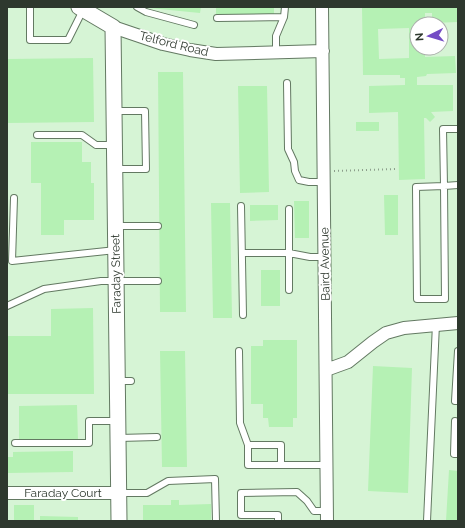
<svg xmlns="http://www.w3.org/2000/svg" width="465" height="528" viewBox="0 0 465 528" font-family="Raleway,sans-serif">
<rect width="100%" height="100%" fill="#e5fee4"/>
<path fill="#d6f4d5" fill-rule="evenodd" d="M7,7H458V521H7ZM417,24H441V48H417Z"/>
<path fill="#b5f1b4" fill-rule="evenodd" d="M149,7H201L200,13L149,8Z
M216,7H274V14H216Z
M362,7H458V22L432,23V13H425V24H417V48H425V57L455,56L456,73L427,74L426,76L417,77V85H453V111L431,112L435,117L430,122L426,118H424L425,179L399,180L398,112L369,113V86L405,85V78H400V75H363ZM409,28V58L379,59L378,29Z
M93,58L94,122L7,123V59Z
M158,72H183L186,312H160Z
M238,86H267L269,192L240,193Z
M356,122H379V131H356Z
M31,142H82V162H91V183H94V220H64V235H41V183H31Z
M384,195H398V235H385Z
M294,201H309V238H295Z
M211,203H230L232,318H213Z
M250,205H278V220L250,221Z
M261,270H280V306H261Z
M93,308L94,394H7V336H51V309Z
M263,340H297V418H293V427H269L268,418H263V404H251V346H263Z
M160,351H185L187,467H162Z
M373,366L412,368L408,493L368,491Z
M77,405L78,440L19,441V406Z
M73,451V472L8,473L7,457H13V452Z
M449,470L458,471V521H446Z
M171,500H179V505L211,504V521H143V505H171Z
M14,505H34V521H14Z
M40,516L78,517V521H40Z"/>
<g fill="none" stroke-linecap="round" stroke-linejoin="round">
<defs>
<path id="service" d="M30,7V40H68L83,10
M137,7L146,12L194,25
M217,18L284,17
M276,52V36L284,17L285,7
M287,83L288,149L294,162L295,171L299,180L309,182H324
M114,111H145L146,169H115
M458,129H443L444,186L416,187L417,299H445L444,186L458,185
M37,135H82L96,145H115
M14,198L12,261L116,250
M241,206L243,315
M289,209V290
M116,226H158
M242,253H289L310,257H325
M7,306L44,289L101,281H158
M239,351L240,423L248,445V465H327
M458,351L455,401H458
M117,381H131
M455,421L454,454H458
M119,438L157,437
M15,443H89V421H118
M248,445H281V464
M119,493H147L168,481L215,479L216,521
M278,521V515H241V493L297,492L307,501L314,511H327
M427,521L436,324"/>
<path id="minor" d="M322,7L327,521
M113,27L163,44L190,50L216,54L323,51
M326,370L348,362L373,342L386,333L404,328L458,323
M7,493H119"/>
<path id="tertiary" d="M79,7L113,27L119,521"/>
</defs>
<use href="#service" stroke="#637962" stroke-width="8"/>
<use href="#minor" stroke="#637962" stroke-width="14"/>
<use href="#tertiary" stroke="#637962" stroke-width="17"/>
<path stroke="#8c9d8b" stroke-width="2" stroke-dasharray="1 3" stroke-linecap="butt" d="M334,171L395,169"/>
<use href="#service" stroke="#fff" stroke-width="6"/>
<use href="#minor" stroke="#fff" stroke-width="12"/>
<use href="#tertiary" stroke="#fff" stroke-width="15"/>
</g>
<g text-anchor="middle" stroke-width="4" stroke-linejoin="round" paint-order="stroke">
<g font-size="12" fill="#2e382e" stroke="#fff">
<text transform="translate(174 44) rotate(14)" y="4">Telford Road</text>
<text transform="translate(325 264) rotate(-91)" y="4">Baird Avenue</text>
<text transform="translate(116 274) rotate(-91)" y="4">Faraday Street</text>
<text x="63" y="497">Faraday Court</text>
</g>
</g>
<rect width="465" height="528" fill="none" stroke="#2e382e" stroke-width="16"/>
<g transform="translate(429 36) rotate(265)"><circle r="19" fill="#ffffff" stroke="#abafab"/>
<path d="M0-3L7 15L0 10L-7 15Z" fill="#744cc5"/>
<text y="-6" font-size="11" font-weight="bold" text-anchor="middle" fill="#2e382e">N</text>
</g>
</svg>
